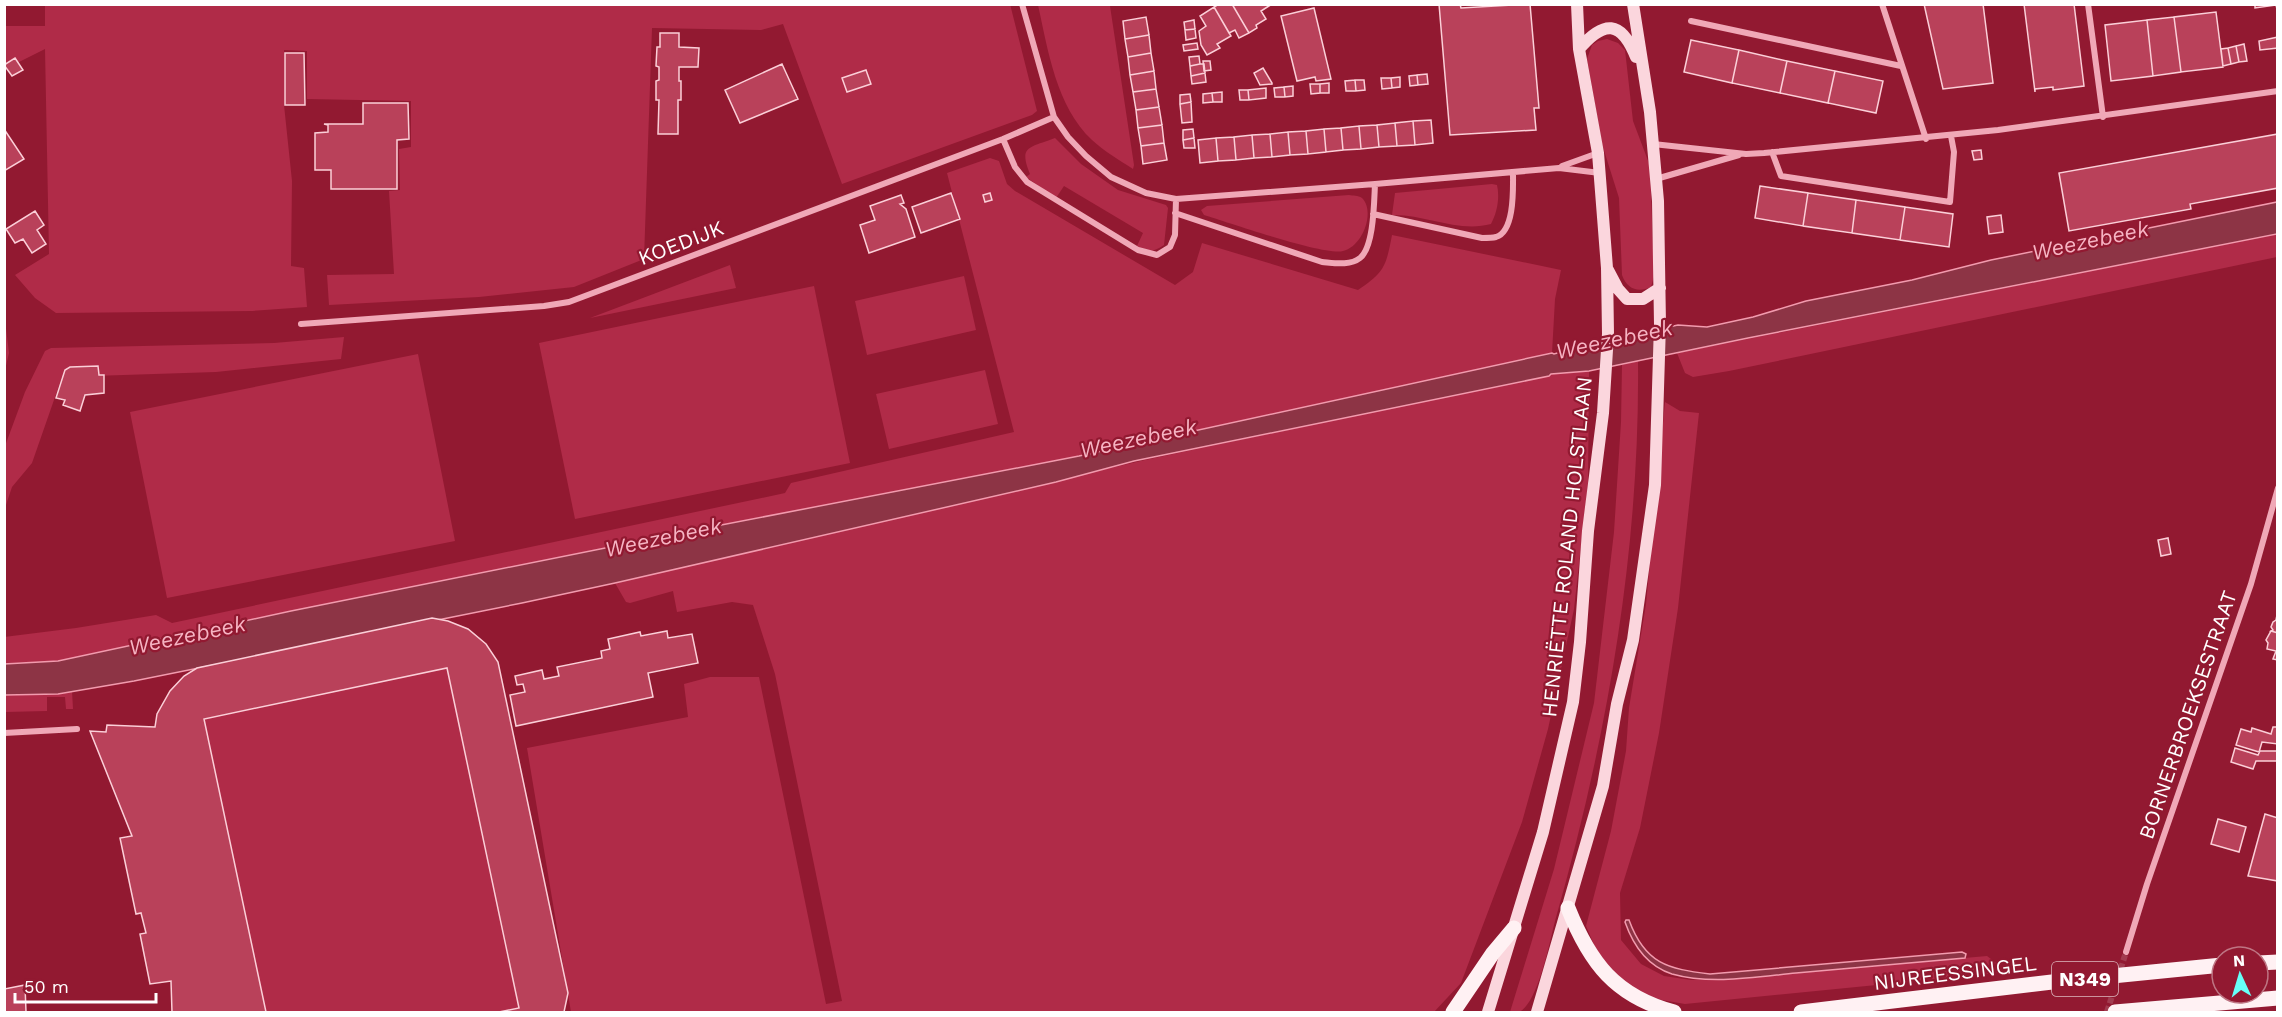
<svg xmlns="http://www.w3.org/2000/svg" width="2282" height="1017" viewBox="0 0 2282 1017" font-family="'Work Sans',sans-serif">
<rect width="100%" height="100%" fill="#921931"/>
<path fill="#b02b48" d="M1010,4L1037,111L1032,115L842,184L783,24L761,30L652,28L644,259L574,287L479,297L329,305L327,275L394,274L389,191L400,190L399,149L411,147V101L307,99V51L284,50V105L292,181L291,266L304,268L307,307L252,311L56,313L35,298L15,275L49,254L45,49L5,69V26H45V5Z
M1038,5H1117L1110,6L1134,165L1133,169C1119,160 1104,151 1092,140C1056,106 1048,50 1038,5Z
M1607,39L1618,43L1625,50L1633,121L1650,166L1654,276L1651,287C1638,293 1627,289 1622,275L1619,198L1602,144L1587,59L1592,45L1598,41Z
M1055,138L1081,164L1118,190L1166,205L1168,208L1164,245C1154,252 1147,253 1137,246L1143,233L1064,186L1056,198L1026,177L1030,174C1018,145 1030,148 1055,138Z
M990,158L999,161L1007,184L1015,191L1175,285L1193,272L1202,243L1358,290C1385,272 1386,266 1392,235L1561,270L1555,299L1552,353L1079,456L690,531L291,611L58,661L5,663L4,637L76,628L156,615L172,623L785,493L791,483L1014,432L947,173Z
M1492,184L1497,185C1500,198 1497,213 1491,224C1458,233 1425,214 1392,215L1395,193Z
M1349,195C1353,196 1358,195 1362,198C1376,212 1362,247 1343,251C1325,256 1227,222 1204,215L1201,210L1207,206Z
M2277,234V257L1729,371L1693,377L1685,373L1677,353Z
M730,265L736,288L590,318Z
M964,276L976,330L867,355L855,301Z
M814,286L850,463L575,519L539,343Z
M5,320L9,353L5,370L4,320Z
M344,337L341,359L216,372L62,377L32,463L12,487L5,508V446L25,392L45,351L51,348L274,343Z
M418,354L455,541L167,598L130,412Z
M1638,361C1640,551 1607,739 1555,921C1550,940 1538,1004 1519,1012C1517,1013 1513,1012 1510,1012L1554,869L1594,703L1614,532L1621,422L1622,365Z
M985,370L998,424L889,449L876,394Z
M1589,371L1588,483L1574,609L1548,729L1522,822L1461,983L1434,1012H571L527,748L688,717L684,684L710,677H759L826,1004L842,1001L775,674L753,605L732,602L677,612L673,591L630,603L626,602L615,583L1145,460L1550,374Z
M1665,402L1680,411L1699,413L1678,608L1659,733L1640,828L1620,893L1621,940L1641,964L1664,976L1691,980L1737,978L1987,956L2008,972L1685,1004L1650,998L1624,981L1606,963L1595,947L1586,926L1611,831L1626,751L1629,708L1646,604Z
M461,636L558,994L554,1012H223L167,739L181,692Z
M72,691L73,709H66L65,697H47V711L5,712L4,695Z"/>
<path fill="#8d3445" stroke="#f29bae" stroke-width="1.5" d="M2277,202V234L1748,338L1589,371L1551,374L1549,376L1134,461L1056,482L615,583L522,603L134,681L58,694L5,695L4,664L58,661L291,611L690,531L1079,456L1552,353L1554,354L1589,344L1678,325L1707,327L1753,317L1806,301L1912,280L1991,260Z
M1626,920H1629C1645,964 1668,969 1710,974L1962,952L1966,954L1965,958C1909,963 1852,968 1796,973C1756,977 1711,985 1672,974C1647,966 1633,945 1625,922Z"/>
<path fill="#b9415a" stroke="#fbcfd8" stroke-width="1.5" d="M1219,4H1232L1249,33L1239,38L1235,30L1229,33L1214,7Z
M1232,4L1251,5L1272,4L1261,11L1266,19L1256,25L1257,28L1249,33Z
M1439,4H1460L1461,8L1530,4L1539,108H1534L1536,130L1450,135Z
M1924,4H1983L1993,83L1943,89Z
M2024,4H2074L2084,86L2053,90V87L2035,89V92Z
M2255,4H2278V13L2276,5L2255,8Z
M1214,7L1231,36L1217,44L1220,48L1207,55L1201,45L1199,31L1206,26L1200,16Z
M1314,8L1331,79L1316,81L1315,77L1297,81L1281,16Z
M2216,12L2223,67L2181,72L2174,17Z
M1146,17L1149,35L1125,39L1123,21Z
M2174,17L2181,72L2153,76L2147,20Z
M1194,20L1195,29L1185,30L1184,22Z
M2147,20L2153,76L2111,81L2105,25Z
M1195,29L1196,38L1186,40L1185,30Z
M660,33H679V47L699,48L698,67H679V81H681V100H678V134H658L659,100H656V81L659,80V67L656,66L657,47H660Z
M1149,35L1151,53L1128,57L1125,39Z
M2278,37V48L2260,50L2259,41Z
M1691,40L1739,50L1732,83L1684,72Z
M1197,43L1198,49L1184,51L1183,45Z
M2244,44L2247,61L2239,62L2236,46Z
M2236,46L2239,62L2231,64L2228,48Z
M2228,48L2231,64L2223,66L2221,49Z
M1739,50L1787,61L1780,93L1732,83Z
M285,53H304L305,105H285Z
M1151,53L1154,71L1130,75L1128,57Z
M1199,56L1200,64L1190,66L1189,57Z
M15,58L23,70L12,76L4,65Z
M1203,61H1210L1211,70L1204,71Z
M1787,61L1835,71L1828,103L1780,93Z
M782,64L798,99L740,123L725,90Z
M1200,64H1204L1205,73L1191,76L1190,66Z
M1263,68L1272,83V84L1260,85L1254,73Z
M866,70L871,84L847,92L842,78Z
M1154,71L1156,89L1133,92L1130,75Z
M1835,71L1883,81L1876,113L1828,103Z
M1205,73L1206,82L1192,84L1191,76Z
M1427,74L1428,84L1418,85L1417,75Z
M1417,75L1418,85L1410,86L1409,76Z
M1400,77V87L1392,88L1391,78Z
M1381,78H1391L1392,88L1382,89Z
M1355,80L1356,91H1346L1345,81Z
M1355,80H1364L1365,90L1356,91Z
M1329,83V93H1320V84Z
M1310,84H1320V93L1311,94Z
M1293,86V96L1285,97L1284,87Z
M1284,87L1285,97H1275L1274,88Z
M1266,88V98L1249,100L1248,90Z
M1156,89L1159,107L1136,110L1133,92Z
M1239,90H1248L1249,100H1240Z
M1222,92V102H1213L1212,93Z
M1212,93L1213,102L1203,103V94Z
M1190,94L1191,102L1180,104V95Z
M1191,102L1192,122L1182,123L1180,104Z
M363,103H408L409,139L397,140V189H331V170H315V133L328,132V125L324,124H363Z
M1159,107L1162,125L1138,128L1136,110Z
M1431,120L1433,143L1415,145L1413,121Z
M1413,121L1415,145L1397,146L1395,123Z
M1395,123L1397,146L1379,147L1377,125Z
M1162,125L1164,143L1141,146L1138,128Z
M1377,125L1379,147L1361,149L1359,126Z
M1359,126L1361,149L1343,150L1341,128Z
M1341,128L1343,150L1326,152L1324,129Z
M4,129L24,159L4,171Z
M1193,129L1194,138L1183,140V130Z
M1324,129L1326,152L1308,154L1306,131Z
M1306,131L1308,154L1290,155L1288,132Z
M1288,132L1290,155L1272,157L1270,134Z
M1270,134L1272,157L1254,158L1252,135Z
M2278,134V188L2190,204L2191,209L2069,231L2059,173Z
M1252,135L1254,158L1236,160L1234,137Z
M1234,137L1236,160L1218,161L1216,138Z
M1194,138L1195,148H1184L1183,140Z
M1216,138L1218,161L1200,163L1198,140Z
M1164,143L1167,160L1143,164L1141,146Z
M1981,150L1982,159L1974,160L1972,151Z
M1760,186L1808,193L1803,226L1755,218Z
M951,193L960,219L921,233L912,207Z
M990,193L992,200L985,202L983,195Z
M1808,193L1856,200L1852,233L1803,226Z
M901,195L904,203L900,204L906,209L915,237L869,253L860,225L875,220L870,206Z
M1856,200L1905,207L1900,240L1852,233Z
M1905,207L1953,214L1949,247L1900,240Z
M35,211L44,225L37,230L46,244L32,253L23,239L15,243L6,229Z
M2001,215L2003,232L1989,234L1987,217Z
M98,366L99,375H104V393L85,395L80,411L63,405L65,400L56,398L65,370L70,367Z
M2168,538L2171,554L2161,556L2158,540Z
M2277,615H2278V633L2271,631L2273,630L2271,627L2273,622L2276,620Z
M432,618L448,621L468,629L486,644L498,662L568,993L564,1012H499L519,1008L447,668L204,719L266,1012H172L171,981L150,984L140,934L146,933L141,913L136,914L120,838L132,836L90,731L106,732L107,725L155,727L157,714L170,691L184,676L197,668Z
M667,631L668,638L692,634L698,663L648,673L653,697L516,726L510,695L525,692L523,684L517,685L515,676L542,670L544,679L559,676L557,667L602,658L601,651L610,649L608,639L640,632L641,636Z
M2271,631L2278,633V660L2273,659L2276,651L2267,649L2268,643L2266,640Z
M2273,727H2278V744L2262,742L2259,752L2236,745L2241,729L2251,732L2252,728L2271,734Z
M2235,748L2258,755L2260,751H2278V761H2256L2253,769L2231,762Z
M2265,814L2278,818V881L2248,876Z
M2218,819L2246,827L2239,852L2211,844Z
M25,985L26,1012H4V989Z"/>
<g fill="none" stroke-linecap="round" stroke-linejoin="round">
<path stroke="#a23c50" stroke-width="6" stroke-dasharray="6 3" stroke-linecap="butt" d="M2107,1012L2126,952"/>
<path stroke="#f0a8b7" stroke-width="6" d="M1022,4L1054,117L1068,137L1086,156L1111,177L1146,193L1176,199L1375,184L1559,168L1600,173
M1882,4L1926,139
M2088,4L2103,117
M1691,21L1901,66
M1003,139L1015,167L1027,182L1138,250L1157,255L1170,247L1175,235L1176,199
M1653,144L1746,154L1764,153L1998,130L2278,91
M1772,152L1781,176L1950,202L1954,152L1951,136
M1562,166L1598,153
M1656,179L1739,155
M1175,213L1322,262C1334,263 1350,266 1360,258C1374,247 1374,202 1375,184
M1373,214L1482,238C1486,238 1492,238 1496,237C1515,231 1513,188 1513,172
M301,324L544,306L569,302L1003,139L1054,117
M4,733L77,729
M2126,952L2147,884L2251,584L2278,488"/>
<path stroke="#fbd6dd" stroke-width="12" d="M1579,49C1604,20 1621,20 1636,57
M1608,270L1618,289L1627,299H1643L1660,288
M1488,1012L1543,832L1573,702L1580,642L1588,531L1603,413L1608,334L1607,268L1598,153L1579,49L1577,4
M1537,1012L1603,786L1617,704L1633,640L1655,485L1660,324L1658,201L1650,112L1633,4"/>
<path stroke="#fff1f3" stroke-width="15" d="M1568,908C1590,963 1615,996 1674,1012
M2258,963L2278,962
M1453,1012L1493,953L1514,928
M1801,1012L2052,982L2222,965
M2115,1012L2278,998"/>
</g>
<g text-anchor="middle" stroke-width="4.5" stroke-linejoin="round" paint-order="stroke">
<rect fill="#921931" stroke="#debac1" stroke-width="1.5" x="2052" y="962" width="66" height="34" rx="4.5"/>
<g font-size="20" font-weight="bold" fill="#fff">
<text x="2085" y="986">N349</text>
</g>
<g font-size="21" fill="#fff" stroke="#921931">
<text transform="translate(681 243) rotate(-21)" y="7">KOEDIJK</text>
<text transform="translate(1567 547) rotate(-84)" y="7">HENRIËTTE ROLAND HOLSTLAAN</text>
<text transform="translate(2188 715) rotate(-71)" y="7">BORNERBROEKSESTRAAT</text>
<text transform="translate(1955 973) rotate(-7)" y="7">NIJREESSINGEL</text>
</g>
<g font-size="22" font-style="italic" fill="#f6b4c3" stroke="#921931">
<text transform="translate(2090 240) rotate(-12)" y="8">Weezebeek</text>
<text transform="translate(1614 339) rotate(-12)" y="8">Weezebeek</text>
<text transform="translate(1138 438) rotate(-12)" y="8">Weezebeek</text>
<text transform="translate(663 537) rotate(-12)" y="8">Weezebeek</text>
<text transform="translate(187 635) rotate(-12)" y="8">Weezebeek</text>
</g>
</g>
<rect width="2282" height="1017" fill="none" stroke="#ffffff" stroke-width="12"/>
<g transform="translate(2240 975) rotate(356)"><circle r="28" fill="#921931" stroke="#be7583" stroke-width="1.5"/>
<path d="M0-4.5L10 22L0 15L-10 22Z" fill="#67fff7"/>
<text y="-9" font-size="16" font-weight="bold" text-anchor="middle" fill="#ffffff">N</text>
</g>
<path d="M15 993v9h141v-9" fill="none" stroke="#ffffff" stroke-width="3"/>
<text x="24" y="993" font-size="18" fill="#ffffff" stroke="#921931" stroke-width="4.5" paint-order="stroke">50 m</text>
</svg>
